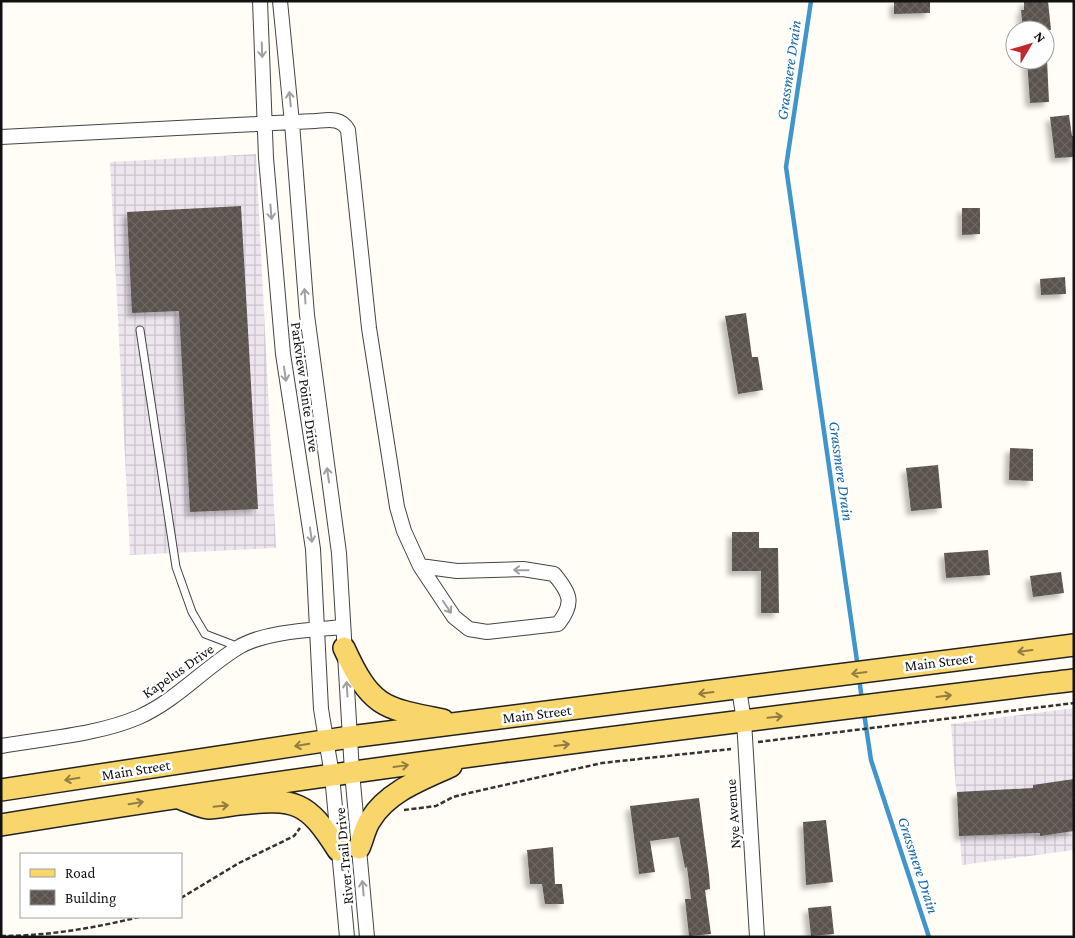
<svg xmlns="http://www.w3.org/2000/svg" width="1075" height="938" viewBox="0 0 1075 938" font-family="'Crimson Pro',serif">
<defs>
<pattern id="industrial-grid" width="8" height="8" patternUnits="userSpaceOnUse" patternTransform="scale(1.25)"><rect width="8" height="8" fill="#eee6ef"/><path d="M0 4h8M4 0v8" fill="none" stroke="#cbc4cc"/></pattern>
<pattern id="building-cross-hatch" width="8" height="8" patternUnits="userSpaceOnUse" patternTransform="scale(1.25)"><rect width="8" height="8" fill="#5a524d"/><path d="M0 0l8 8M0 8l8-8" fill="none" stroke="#6d6662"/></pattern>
<filter id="shadow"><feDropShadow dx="-4.5" dy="4.5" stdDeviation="2.5" flood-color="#0004"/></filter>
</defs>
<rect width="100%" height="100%" fill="#fffdf5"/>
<path fill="url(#industrial-grid)" d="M256,154L276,548L130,555L110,162Z
M1074,708V850L962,865L951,724Z"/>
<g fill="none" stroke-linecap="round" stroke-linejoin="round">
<path stroke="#3f96cf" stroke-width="4.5" d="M811,1L786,167L858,668
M859,678L862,700
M864,713L871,760L929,937"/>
</g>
<path fill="url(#building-cross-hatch)" filter="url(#shadow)" d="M894,1H930V13L894,14Z
M1024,1H1048L1051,30H1023L1021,10H1024Z
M1027,60H1047L1049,102L1030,103Z
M1069,115L1072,136H1074V157L1055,158L1050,117Z
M241,206L258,509L190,512L179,311L132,313L127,212Z
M962,208H980V234L962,235Z
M1065,277L1066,294L1041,295L1040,279Z
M746,313L752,357H758L763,390L738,394L725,316Z
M1010,448L1033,449V481L1009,480Z
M938,465L942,508L911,511L906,468Z
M732,532H759V548H778L779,613H761V571H732Z
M988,550L990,575L946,578L944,553Z
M1061,572L1064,593L1033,597L1030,576Z
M1074,779V831L1040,836V833L959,836L957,792L1033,788V785Z
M699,798L709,875L710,889L705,890L711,934L689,936L685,899H691L687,867L685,868L679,837L650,841L655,872L639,874L630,806Z
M826,820L833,882L806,885L803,822Z
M553,847L555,884H562L564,904H545L542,884H530L527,850Z
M831,906L834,934L811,936L808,908Z"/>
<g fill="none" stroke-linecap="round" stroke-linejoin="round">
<defs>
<path id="lane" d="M140,330L176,567L192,612L205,634L239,647"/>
<path id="street" d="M260,1L266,158L283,354L313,549L321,709L332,775L347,937
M280,1L292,123L307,315L339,553L352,772L367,937
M1,137L315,121C328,120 341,117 348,130L369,328L397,507L404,531L420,566L454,617L469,629L487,632L558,624C575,603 570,593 554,574L523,569L457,571L420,566
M739,689L744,721L757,937
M1,746C46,738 97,735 139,717C177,700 204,668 239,647C266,631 312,630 343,627"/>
<path id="primary" d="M344,648C371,707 382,708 443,720
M1,790L350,737L1074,645
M179,798C188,801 199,807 209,808C218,808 230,805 239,804C296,798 307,801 338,850
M1,825C357,767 716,724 1074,680
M359,848C363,839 365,827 371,819C388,791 423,779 451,766"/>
</defs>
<use href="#lane" stroke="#444" stroke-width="9"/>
<use href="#street" stroke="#444" stroke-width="16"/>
<use href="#primary" stroke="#222" stroke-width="24"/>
<path stroke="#333" stroke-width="2.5" stroke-dasharray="5 2.5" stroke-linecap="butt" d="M758,742L1074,703
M404,810L436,806L453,797L469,793L602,763L731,749
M181,898L239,863L294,836L300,828
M1,936C47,936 95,928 139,917"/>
<use href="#lane" stroke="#fff" stroke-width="7"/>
<use href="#street" stroke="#fff" stroke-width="14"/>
<use href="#primary" stroke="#f9d66b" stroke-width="21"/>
</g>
<defs><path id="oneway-shaft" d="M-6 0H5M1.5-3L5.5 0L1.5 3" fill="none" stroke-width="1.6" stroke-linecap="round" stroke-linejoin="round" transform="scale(1.25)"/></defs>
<g stroke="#a0a0a0">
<use href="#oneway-shaft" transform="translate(262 50) rotate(88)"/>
<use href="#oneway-shaft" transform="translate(290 99) rotate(-96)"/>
<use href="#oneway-shaft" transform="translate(271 212) rotate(85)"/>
<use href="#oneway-shaft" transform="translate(305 296) rotate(-94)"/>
<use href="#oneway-shaft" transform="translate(285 374) rotate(82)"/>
<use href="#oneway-shaft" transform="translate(328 475) rotate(-98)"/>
<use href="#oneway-shaft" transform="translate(311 535) rotate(82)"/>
<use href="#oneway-shaft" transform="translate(521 570) rotate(-179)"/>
<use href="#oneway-shaft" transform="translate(447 607) rotate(56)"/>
<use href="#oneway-shaft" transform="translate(347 689) rotate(-94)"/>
<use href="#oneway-shaft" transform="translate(363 888) rotate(-95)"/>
</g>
<g stroke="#917d42">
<use href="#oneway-shaft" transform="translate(1025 651) rotate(173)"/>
<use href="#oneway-shaft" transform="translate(859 673) rotate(172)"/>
<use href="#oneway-shaft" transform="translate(706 693) rotate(173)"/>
<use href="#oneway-shaft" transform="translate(944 696) rotate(-7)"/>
<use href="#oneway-shaft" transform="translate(775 717) rotate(-6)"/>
<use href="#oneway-shaft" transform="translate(302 745) rotate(171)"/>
<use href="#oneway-shaft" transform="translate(562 745) rotate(-7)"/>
<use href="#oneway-shaft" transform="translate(401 766) rotate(-8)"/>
<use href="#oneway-shaft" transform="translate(72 779) rotate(171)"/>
<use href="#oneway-shaft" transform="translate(136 803) rotate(-9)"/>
<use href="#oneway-shaft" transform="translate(221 806) rotate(-6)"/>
</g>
<g text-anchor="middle" stroke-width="5" stroke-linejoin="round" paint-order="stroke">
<g font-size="15" fill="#111" stroke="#fff">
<text transform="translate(305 387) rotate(82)" y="5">Parkview Pointe Drive</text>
<text transform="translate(939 662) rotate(-7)" y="5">Main Street</text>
<text transform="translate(178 671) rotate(-35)" y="5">Kapelus Drive</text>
<text transform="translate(537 714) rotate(-7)" y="5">Main Street</text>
<text transform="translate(136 770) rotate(-9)" y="5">Main Street</text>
<text transform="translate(733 814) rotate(-94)" y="5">Nye Avenue</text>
<text transform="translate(344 856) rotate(-95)" y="5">River Trail Drive</text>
</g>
<g font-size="16" font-style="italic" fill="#1768a6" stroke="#fff">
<text transform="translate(788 70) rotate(-82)" y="6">Grassmere Drain</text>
<text transform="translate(842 471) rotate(82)" y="6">Grassmere Drain</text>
<text transform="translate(919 865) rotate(72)" y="6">Grassmere Drain</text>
</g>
</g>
<rect width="1075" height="938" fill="none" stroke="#111111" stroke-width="5"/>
<rect x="20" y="853" width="162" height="65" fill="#ffffff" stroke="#a0a0a0"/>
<rect x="30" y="869" width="25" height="8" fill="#f9d66b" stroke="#a0a0a0"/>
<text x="65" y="878" font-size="15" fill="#111111">Road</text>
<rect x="30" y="890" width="25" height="15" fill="url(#building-cross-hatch)" stroke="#a0a0a0"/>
<text x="65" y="903" font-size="15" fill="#111111">Building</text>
<g transform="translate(1030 45) rotate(52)"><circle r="24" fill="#ffffff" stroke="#a0a0a0"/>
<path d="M0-4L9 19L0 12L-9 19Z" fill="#c4262e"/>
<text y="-8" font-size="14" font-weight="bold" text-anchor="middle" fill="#111111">N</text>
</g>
</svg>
